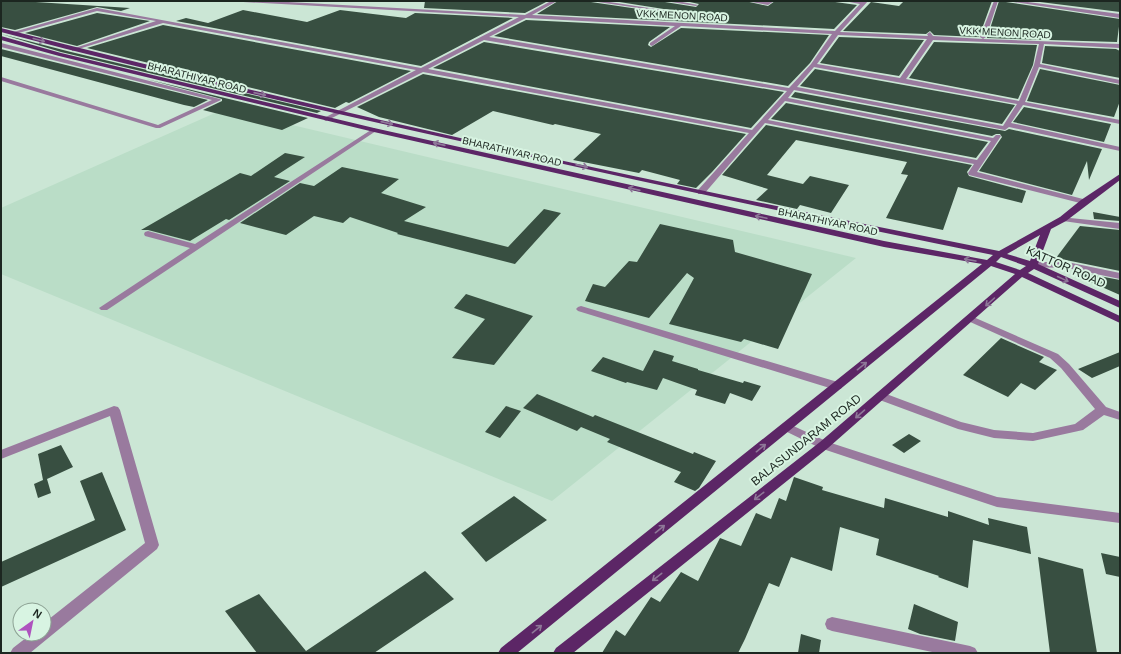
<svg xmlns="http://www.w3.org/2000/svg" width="1121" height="654" viewBox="0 0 1121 654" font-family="Helvetica,sans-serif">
<rect width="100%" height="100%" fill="#cbe6d5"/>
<path fill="#baddc7" d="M224,109L856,258L552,501L1,274V208Z"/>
<path fill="#384f41" d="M1,1H20L130,8L121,11L97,7L15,30L1,27Z
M425,1H548L525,13L424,8Z
M558,1H590L591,2L686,16L689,13L613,1H664L665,2L696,7L699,4L685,1H745L768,6L775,1H828L857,5L834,29L537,14Z
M904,1H992L979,37L934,35L930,31L926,34L843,31L871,2L899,6Z
M999,1L1120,19L1117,42L987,38Z
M1032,1H1120V12Z
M243,10L307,22L340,10L406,18L415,13L513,18L421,66L176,21L186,18L208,23Z
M97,13L150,21L77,46L25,33Z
M526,20L670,27L649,42L648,45L651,47L681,28L829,35L810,63L788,86L494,36Z
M163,25L411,71L349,103L346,102L335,108L87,48Z
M1,34L71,52L321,111L317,113L61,52Z
M839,37L924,40L899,76L820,63Z
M484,42L784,92L751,128L433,68Z
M934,42L1037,45L1033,65L1018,99L909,78Z
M1045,46L1116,49L1120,51V78L1042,63Z
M1,49L208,100L194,107L184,105L1,56Z
M815,69L1015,105L1002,124L800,86Z
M1040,69L1120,85V101L1114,117L1027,101Z
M423,74L746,134L712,172L696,188L677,184L680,180L642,170L639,173L573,160L601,134L555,124L553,125L493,111L452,135L379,117L357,107Z
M146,79L308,118L282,130L203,110L222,101V99Z
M795,92L1005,131L1009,129L1102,149L1089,180L1087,161L1072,195L979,171L1002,137L1000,134H996L992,136L791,97Z
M786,103L988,142L976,158L771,119Z
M1024,107L1111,124L1104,142L1013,122Z
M766,125L972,165L967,172L969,176L1026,191L1022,203L958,187L943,230L886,218L908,175L901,174L907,162L796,140L767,175L803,184L810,176L849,185L831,213L800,205L797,209L756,200L768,189L722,175Z
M285,153L305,157L274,177L290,181L229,220L226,219L190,241L148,230H141L240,173L251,176Z
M342,167L399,179L381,193L426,207L404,221L508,247L544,209L561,213L515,264L397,234L398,233L350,217L343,223L314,216L286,235L240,223L300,183L314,186Z
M1093,212L1120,217V221L1094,219Z
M660,224L733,240L735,252L812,274L778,349L744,339L741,342L669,324L694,278L687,273L649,318L585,301L593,284L605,287L629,261L637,262Z
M1080,226L1120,230V271L1056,258Z
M1078,272L1120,280V295L1077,276Z
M466,294L533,316L494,365L452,358L485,319L454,308Z
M1001,338L1044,357L1039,362L1057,370L1035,390L1021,383L1008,397L963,375Z
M654,350L674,356L672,361L698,369V370L743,383L744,381L761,386L752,401L730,393L725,404L695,395L697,390L663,378L657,390L627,382L626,383L591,371L603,357L643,371Z
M1120,352V366L1092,378L1078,369Z
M537,394L593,417L595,415L693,454L694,452L716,461L699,488L695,491L674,482L681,472L607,442L610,439L581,427L577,431L523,408Z
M506,406L521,411L500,438L485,432Z
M909,434L921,441L904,453L892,445Z
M61,445L73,467L47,479L51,493L38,498L34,484L43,480L38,454Z
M102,472L126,530L1,587V562L95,520L80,481Z
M794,477L823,487L822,490L884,508L885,498L948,517V511L989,525L988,518L1027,527L1031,554L973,540L968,588L938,577L939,576L876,555L879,539L840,527L832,571L791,557L779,587L769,583L745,639L738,653H602L616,630L625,636L651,597L660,602L681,572L698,581L720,538L741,546L756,513L771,519L779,498L786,501Z
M514,496L547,520L486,562L461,533Z
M1101,553L1120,557V577L1106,574Z
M1038,557L1083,569L1097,653H1050Z
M425,571L454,599L374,653H257L225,611L259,594L306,651Z
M914,604L958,622L955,641L920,634L908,629Z
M801,634L821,640L819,653H798Z"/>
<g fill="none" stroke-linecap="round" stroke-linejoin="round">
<path fill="#997a9e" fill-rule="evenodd" d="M241,1H270L525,15L551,1H557L532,15L835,31L860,4L844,1H868L840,32L928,36L927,34L930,32L933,36L983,39L980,37L994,1H998L986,37L983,39L1120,44V48L1044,44L1040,64L1120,80V84L1039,67L1025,102L1120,120V124L1023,105L1011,123L1120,147V151L1009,127L1005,130L794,90L788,98L993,138L996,135H1000L1001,136L977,172L1087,200L1088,202L1084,204L969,175L968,173L974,164L765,123L704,194H698V190L749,133L423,72L326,121L324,120V118L416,70L163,23L72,51V49L156,21L97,11L15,34L10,33L97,8L421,68L519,17L243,2ZM526,18L675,26L650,43V45L652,46L681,26L832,34L811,64L789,88L489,37ZM838,35L927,39L900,78L817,64ZM484,40L787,91L752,130L428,69ZM933,40L1039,44L1034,65L1019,101L906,79ZM814,67L1017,104L1003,126L797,87ZM785,101L991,141L977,160L768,120Z
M591,1H603L688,14L686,15Z
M665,1H677L698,5L696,6Z
M746,1L767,2L774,1L768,5Z
M1007,1H1020L1120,14V18Z
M1,43L220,99L221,100L160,128H156L1,81V77L158,125L212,100L1,47Z
M374,128L377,130L376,131L107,310H101L99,308L190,248L145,236L144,234L145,232L148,231L195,244Z
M1060,217L1120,223V229L1063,221H1060L1059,219Z
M1033,262H1067L1120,273V279L1067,268L1030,267L1028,265Z
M581,306L841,383L842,386L841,389H833L578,311L576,309L578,307Z
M971,316L1058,354L1069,364L1106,407L1120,412V420L1104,415L1083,430L1033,441L994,438L958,429L877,399L875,396L877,393L881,392L961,422L994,430L1033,433L1075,424L1095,409L1061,368L1050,358L968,321L966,319Z
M114,406L118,407L120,410L159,545L157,549L30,653H10L13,648L31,634H44V623L145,543L110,416L1,459V450Z
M787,423L828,442L997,497L1120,513V523L997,507L820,448L783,430L781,427L783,424Z
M832,617L970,646L975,648L978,653H937L832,631L827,629L825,624L827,619Z"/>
<path fill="#5c2666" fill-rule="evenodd" d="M1,28C331,113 665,185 999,251L1060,217L1081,200L1120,174V180L1066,221L1051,229L1038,264L1120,301V308L1034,269L1028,273L1120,316V323L1022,277L828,448L573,653H553L556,648L820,442L1015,274L991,266L517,653H498L501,648L982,264L884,247L374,132L59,56L1,40V36L61,53L374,128L884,241L987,260L993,255C834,223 676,189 518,154C345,116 172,77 1,32ZM1040,235L1030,261L1007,254ZM1001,257L1026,266L1020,270L996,262Z"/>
</g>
<defs><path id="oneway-shaft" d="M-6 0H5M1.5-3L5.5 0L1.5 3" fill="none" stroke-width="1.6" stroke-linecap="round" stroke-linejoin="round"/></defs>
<g stroke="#8e7898">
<use href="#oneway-shaft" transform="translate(39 40) rotate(15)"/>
<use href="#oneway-shaft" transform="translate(260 94) rotate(13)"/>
<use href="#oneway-shaft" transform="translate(387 123) rotate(13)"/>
<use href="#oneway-shaft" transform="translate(439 144) rotate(-167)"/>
<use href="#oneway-shaft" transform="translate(582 166) rotate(13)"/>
<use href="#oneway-shaft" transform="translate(634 189) rotate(-167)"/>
<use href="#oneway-shaft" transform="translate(761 217) rotate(-168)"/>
<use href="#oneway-shaft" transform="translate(970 260) rotate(-170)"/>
<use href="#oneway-shaft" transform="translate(1063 279) rotate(25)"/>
<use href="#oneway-shaft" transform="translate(990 302) rotate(138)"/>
<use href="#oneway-shaft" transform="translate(862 366) rotate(-39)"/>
<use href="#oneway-shaft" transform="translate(860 414) rotate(139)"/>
<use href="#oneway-shaft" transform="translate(761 448) rotate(-39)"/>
<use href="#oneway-shaft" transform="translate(759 496) rotate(142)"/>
<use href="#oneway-shaft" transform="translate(660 529) rotate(-39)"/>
<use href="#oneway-shaft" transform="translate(657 577) rotate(142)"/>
<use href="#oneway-shaft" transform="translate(537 629) rotate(-39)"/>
</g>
<g text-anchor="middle" stroke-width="4" stroke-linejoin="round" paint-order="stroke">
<g font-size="10" fill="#1c2620" stroke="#d8f4e2">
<text transform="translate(682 15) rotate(3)" y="4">VKK MENON ROAD</text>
<text transform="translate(1005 32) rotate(3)" y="4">VKK MENON ROAD</text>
<text transform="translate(197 77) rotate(14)" y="4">BHARATHIYAR ROAD</text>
<text transform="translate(512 151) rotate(13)" y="4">BHARATHIYAR ROAD</text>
<text transform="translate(828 221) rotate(12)" y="4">BHARATHIYAR ROAD</text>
</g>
<g font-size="12" fill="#1c2620" stroke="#d8f4e2">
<text transform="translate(1066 267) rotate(24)" y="4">KATTOR ROAD</text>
<text transform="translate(806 440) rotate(-39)" y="4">BALASUNDARAM ROAD</text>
</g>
</g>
<rect width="1121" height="654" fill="none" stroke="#1c2620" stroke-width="4"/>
<g transform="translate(32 622) rotate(33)"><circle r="19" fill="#d8f4e2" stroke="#8da294"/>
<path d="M0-3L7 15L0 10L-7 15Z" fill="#ae53be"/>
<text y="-6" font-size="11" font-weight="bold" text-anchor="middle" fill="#1c2620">N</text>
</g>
</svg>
